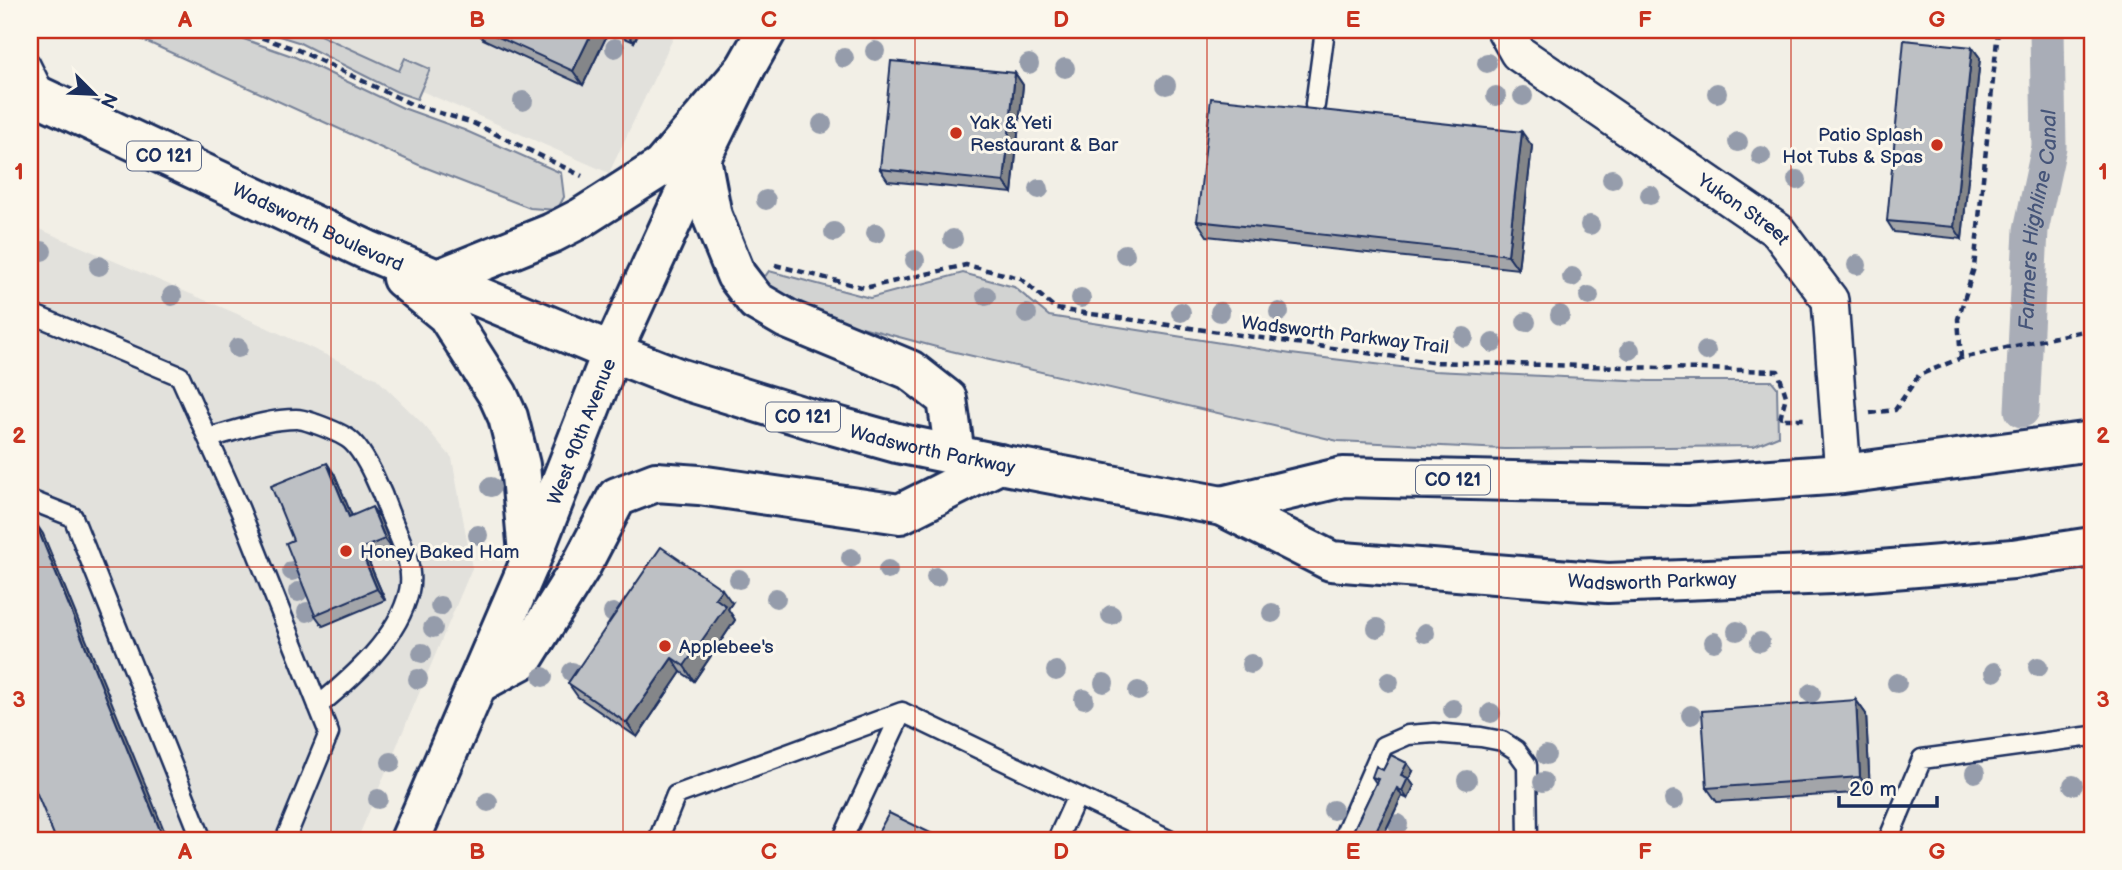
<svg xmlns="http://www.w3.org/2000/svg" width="2122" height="870" viewBox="0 0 2122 870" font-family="'Balsamiq Sans',sans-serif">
<rect width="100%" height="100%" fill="#f2efe6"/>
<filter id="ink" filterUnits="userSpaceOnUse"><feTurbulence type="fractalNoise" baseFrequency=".0143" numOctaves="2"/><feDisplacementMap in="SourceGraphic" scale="14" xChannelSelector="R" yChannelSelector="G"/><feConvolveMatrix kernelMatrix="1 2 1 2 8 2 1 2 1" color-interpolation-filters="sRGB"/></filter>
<g filter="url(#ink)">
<path fill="#e2e1dc" d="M282,30H677L609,173Z
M30,225L235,313L376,378L423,424L452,458L472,568L357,840H30Z"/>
<path fill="#d2d3d2" stroke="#768198" stroke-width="2" d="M121,30H218L295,57L403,108L464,130L561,173L564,197L557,210L530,208L419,165Z
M260,30H309L399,71L405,58L430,69L417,99L397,92L298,42Z
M769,271L870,298L963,273L1014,287L1049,316L1291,354L1434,371L1649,381H1772L1777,387L1778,436L1754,446L1504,449L1338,441L951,351L806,312L775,291L764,278Z"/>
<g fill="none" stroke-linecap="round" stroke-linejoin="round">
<path stroke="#a9adb7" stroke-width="35" id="s1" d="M2022,410L2031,230L2049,147L2047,30"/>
<defs>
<path id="service" d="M30,63L46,95
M1315,105L1325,30
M30,313L180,376L240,510L329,733L285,840
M208,438C236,431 266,419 296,419C303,419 310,422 316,424C327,428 341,433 350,440C366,453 383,495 390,515C399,538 415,565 409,591C399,637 353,677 318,706
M30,500L73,517L202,840
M658,840L676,795L902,712L1169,840
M842,840L902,712
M1057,840L1077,796
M1342,840L1383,746L1408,735L1434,733L1481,737L1502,741L1516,750L1527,765L1528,840
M1888,840L1922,759L2092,736"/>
<g id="minor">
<path id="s2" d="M1505,30L1518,53L1778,231L1830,300L1843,474"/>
</g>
<g id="tertiary">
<path id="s3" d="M410,840L529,564L612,352L701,158L745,69L767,30"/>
</g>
<g id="primary">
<path id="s4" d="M30,92L367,250L612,352L678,378L811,419L897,443L999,464L1222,506L1331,561L1608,583L1832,574L2013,559L2092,547"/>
<path d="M701,158L712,216L736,275L756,301L787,319L910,370L947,399L955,455"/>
<path d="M402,278L447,315L498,395L508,417L520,465L529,564"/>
<path d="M438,279L552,233L581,218L661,167L745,69"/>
<path d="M1222,506L1343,477L1687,485L1843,474L2092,441"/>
<path d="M477,684L523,659L581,566L617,497L656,482L699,485L900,514L999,464"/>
</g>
</defs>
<use href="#service" stroke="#1b2f5e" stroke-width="23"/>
<use href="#minor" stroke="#1b2f5e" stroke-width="40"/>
<use href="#tertiary" stroke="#1b2f5e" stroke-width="44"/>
<use href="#primary" stroke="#1b2f5e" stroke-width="44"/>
<path stroke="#1b2f5e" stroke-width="4.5" stroke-dasharray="7 5" stroke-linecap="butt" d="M239,30L298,50L411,104L473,123L582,176
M775,265L865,288L966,265L1020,278L1056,309L1431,362L1778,371L1786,396L1780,419H1806
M1961,358L1958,319L1974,268L1998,30
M1870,413L1895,410L1919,375L1961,358L2092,329"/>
<use href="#service" stroke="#fbf7ec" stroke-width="18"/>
<use href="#minor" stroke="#fbf7ec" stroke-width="35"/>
<use href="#tertiary" stroke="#fbf7ec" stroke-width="38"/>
<use href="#primary" stroke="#fbf7ec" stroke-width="38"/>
</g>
<g fill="#959cab">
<circle cx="615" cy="48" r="10"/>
<circle cx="875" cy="51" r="10"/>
<circle cx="844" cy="58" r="10"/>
<circle cx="1487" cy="63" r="10"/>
<circle cx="1029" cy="64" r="10"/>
<circle cx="1065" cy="68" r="10"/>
<circle cx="1166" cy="85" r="10"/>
<circle cx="1717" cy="93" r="10"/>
<circle cx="1496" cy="96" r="10"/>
<circle cx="1523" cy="96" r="10"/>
<circle cx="523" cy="101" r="10"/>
<circle cx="822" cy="124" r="10"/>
<circle cx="1738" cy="142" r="10"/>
<circle cx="1761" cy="156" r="10"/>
<circle cx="1612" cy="179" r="10"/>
<circle cx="1797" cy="180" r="10"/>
<circle cx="1039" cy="189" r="10"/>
<circle cx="1650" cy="195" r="10"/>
<circle cx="766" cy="200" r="10"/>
<circle cx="1590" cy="225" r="10"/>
<circle cx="834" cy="232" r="10"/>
<circle cx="876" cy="233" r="10"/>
<circle cx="953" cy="239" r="10"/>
<circle cx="42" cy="251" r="10"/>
<circle cx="1125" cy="254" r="10"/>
<circle cx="915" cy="260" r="10"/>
<circle cx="1857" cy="265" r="10"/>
<circle cx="99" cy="266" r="10"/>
<circle cx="1572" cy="277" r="10"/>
<circle cx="172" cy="296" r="10"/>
<circle cx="986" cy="296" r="10"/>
<circle cx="1589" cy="296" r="10"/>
<circle cx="1081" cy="298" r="10"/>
<circle cx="1181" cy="312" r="10"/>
<circle cx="1220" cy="312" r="10"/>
<circle cx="1279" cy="312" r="10"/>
<circle cx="1027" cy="314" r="10"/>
<circle cx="1560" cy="315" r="10"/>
<circle cx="1526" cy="322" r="10"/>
<circle cx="1464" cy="337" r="10"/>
<circle cx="1493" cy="343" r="10"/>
<circle cx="238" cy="348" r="10"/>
<circle cx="1630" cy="350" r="10"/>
<circle cx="1706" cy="351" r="10"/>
<circle cx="491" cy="487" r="10"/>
<circle cx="478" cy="535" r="10"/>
<circle cx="851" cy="558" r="10"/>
<circle cx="888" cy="570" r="10"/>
<circle cx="292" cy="571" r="10"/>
<circle cx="936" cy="577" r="10"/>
<circle cx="739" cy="579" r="10"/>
<circle cx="298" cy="592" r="10"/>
<circle cx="776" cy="598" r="10"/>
<circle cx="440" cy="606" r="10"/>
<circle cx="307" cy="612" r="10"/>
<circle cx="613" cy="613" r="10"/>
<circle cx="1272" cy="613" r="10"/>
<circle cx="1111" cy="615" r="10"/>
<circle cx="433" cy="628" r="10"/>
<circle cx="1377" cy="628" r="10"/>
<circle cx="1737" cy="631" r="10"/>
<circle cx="1425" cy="633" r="10"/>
<circle cx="1714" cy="642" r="10"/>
<circle cx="1760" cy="642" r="10"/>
<circle cx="422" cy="653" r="10"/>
<circle cx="1251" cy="664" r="10"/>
<circle cx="2038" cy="667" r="10"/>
<circle cx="1056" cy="671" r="10"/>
<circle cx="572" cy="672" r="10"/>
<circle cx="1994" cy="672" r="10"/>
<circle cx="543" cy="677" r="10"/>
<circle cx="418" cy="679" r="10"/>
<circle cx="1389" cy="682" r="10"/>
<circle cx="1104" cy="683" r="10"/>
<circle cx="1897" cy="683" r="10"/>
<circle cx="1138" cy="691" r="10"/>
<circle cx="1811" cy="693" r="10"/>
<circle cx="1084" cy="699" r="10"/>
<circle cx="1453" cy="709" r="10"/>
<circle cx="1491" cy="713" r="10"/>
<circle cx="1691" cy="715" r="10"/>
<circle cx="1546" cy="755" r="10"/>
<circle cx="391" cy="762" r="10"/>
<circle cx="1975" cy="773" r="10"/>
<circle cx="1467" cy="780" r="10"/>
<circle cx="1543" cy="782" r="10"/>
<circle cx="2073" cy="785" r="10"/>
<circle cx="378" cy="799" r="10"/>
<circle cx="1674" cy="800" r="10"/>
<circle cx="488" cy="802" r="10"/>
<circle cx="1333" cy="810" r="10"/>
<circle cx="1398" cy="824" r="10"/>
</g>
<path fill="#a3a5a9" stroke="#1b2f5e" stroke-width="2" d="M476,30H640L634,42L609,31L583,85L483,39Z
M1972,47L1980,58L1962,239L1894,232L1887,221Z
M1015,73L1023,85L1012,193L888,181L880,169Z
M1532,146L1518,269L1207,236L1197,221Z
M335,475L351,515L380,518L393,550L368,560L385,600L323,626L315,615L293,540Z
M732,603L728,609L735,620L694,681L681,672L637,737L578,697L568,683Z
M1856,700L1866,714L1870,792L1717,802L1707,788Z
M1383,770L1413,771L1409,779L1414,786L1408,799L1402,796L1381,840H1368L1360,837L1354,829L1376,783L1372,777Z"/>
<path fill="#848689" stroke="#1b2f5e" stroke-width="2" d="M593,30L609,31L583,85L573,71Z
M625,30H640L634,42Z
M1972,47L1980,58L1962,239L1954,227Z
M1015,73L1023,85L1012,193L1004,182Z
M1522,132L1532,146L1518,269L1508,255Z
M327,463L335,475L357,528L349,517Z
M372,507L380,518L393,550L385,539Z
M35,522L43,534L168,840H164Z
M360,549L368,560L385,600L377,589Z
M722,589L732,603L728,609L735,620L694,681L684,666L715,598Z
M672,658L681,672L637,737L627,723Z
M1856,700L1866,714L1870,792L1860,777Z
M1407,763L1413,771L1409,779L1414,786L1408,799L1402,791L1401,775Z
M1397,788L1402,796L1381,840H1375L1373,837Z"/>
<path fill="#bdc0c4" stroke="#1b2f5e" stroke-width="2" d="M483,30H593L573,71Z
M1904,40L1972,47L1954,227L1887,221Z
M891,61L1015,73L1004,182L880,169Z
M1211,98L1522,132L1508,255L1197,221Z
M327,463L349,517L372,507L385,539L360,549L377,589L315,615L286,543L293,540L271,486Z
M30,520L35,522L164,840H56L30,777Z
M661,547L722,589L715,598L726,606L684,666L672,658L627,723L568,683Z
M1856,700L1860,777L1707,788L1702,711Z
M1391,755L1407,763L1401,775L1408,778L1402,791L1397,788L1373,837L1354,829L1378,779L1372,777L1376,766L1383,770Z
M889,813L945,840H874Z"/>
</g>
<path fill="none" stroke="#c8321e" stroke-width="2" stroke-opacity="0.55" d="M331,30V840M623,30V840M915,30V840M1207,30V840M1499,30V840M1791,30V840M30,303H2092M30,567H2092"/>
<g fill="#c8321e" stroke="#fbf7ec" stroke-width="2.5">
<circle cx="956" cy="133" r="7"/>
<circle cx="1937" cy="145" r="7"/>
<circle cx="346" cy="551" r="7"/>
<circle cx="665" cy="646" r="7"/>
</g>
<g text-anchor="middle" stroke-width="6" stroke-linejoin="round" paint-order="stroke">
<g fill="#fbf7ec" stroke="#5e6b89" stroke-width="2">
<rect x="127" y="141.5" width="74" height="29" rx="5"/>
<rect x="766" y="402.5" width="74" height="29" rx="5"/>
<rect x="1416" y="465.5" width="74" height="29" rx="5"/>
</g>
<g font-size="18" font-weight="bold" fill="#1b2f5e">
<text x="164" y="162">CO 121</text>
<text x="803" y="423">CO 121</text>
<text x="1453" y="486">CO 121</text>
</g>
<g font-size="19" fill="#1b2f5e" stroke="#fbf7ec" text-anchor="start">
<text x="970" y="129">Yak &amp; Yeti<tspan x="970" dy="22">Restaurant &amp; Bar</tspan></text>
<text x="1923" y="141" text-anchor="end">Patio Splash<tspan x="1923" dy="22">Hot Tubs &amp; Spas</tspan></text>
<text x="360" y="558">Honey Baked Ham</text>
<text x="679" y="653">Applebee's</text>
</g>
<g font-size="19" fill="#1b2f5e" stroke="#fbf7ec">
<text dy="7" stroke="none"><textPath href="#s2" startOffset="301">Yukon Street</textPath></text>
<text dy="7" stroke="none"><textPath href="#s4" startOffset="318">Wadsworth Boulevard</textPath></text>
<text transform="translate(1345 334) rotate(7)" y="7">Wadsworth Parkway Trail</text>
<text dy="7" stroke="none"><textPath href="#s3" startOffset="443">West 90th Avenue</textPath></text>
<text dy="7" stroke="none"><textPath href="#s4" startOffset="973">Wadsworth Parkway</textPath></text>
<text dy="7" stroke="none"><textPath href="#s4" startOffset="1712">Wadsworth Parkway</textPath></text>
</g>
<g font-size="21" font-style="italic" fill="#465579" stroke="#fbf7ec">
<text dy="7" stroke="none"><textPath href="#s1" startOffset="191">Farmers Highline Canal</textPath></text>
</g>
</g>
<rect width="2122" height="870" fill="none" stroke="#fbf7ec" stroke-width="77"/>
<g transform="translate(94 94) rotate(114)" stroke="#fbf7ec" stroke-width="5" paint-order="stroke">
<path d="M0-5L12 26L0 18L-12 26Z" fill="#1b2f5e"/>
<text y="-10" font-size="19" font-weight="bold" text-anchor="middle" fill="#1b2f5e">N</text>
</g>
<path d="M1839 796v10h98v-10" fill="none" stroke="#1b2f5e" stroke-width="3.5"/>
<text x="1849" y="796" font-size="21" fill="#1b2f5e" stroke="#fbf7ec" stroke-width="5" paint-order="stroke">20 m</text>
<rect x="38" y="38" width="2046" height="794" fill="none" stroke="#c8321e" stroke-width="2.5"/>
<g font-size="23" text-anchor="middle" font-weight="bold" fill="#c8321e">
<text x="185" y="27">A</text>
<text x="477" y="27">B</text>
<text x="769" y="27">C</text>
<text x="1061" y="27">D</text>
<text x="1353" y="27">E</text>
<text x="1645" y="27">F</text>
<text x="1937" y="27">G</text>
<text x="19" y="179">1</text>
<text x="2103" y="179">1</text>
<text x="19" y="443">2</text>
<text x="2103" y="443">2</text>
<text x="19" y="707">3</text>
<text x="2103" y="707">3</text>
<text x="185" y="859">A</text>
<text x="477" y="859">B</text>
<text x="769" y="859">C</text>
<text x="1061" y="859">D</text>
<text x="1353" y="859">E</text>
<text x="1645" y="859">F</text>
<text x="1937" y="859">G</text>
</g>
</svg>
